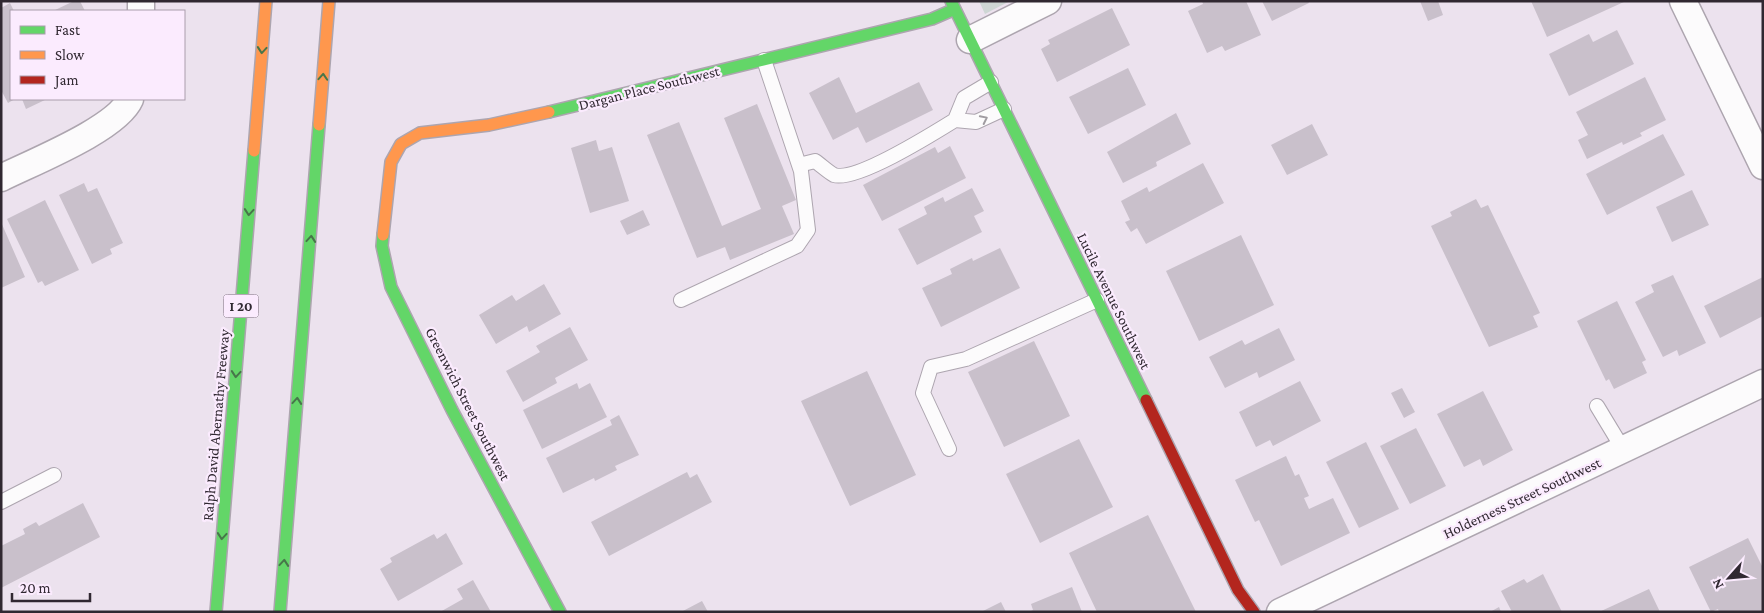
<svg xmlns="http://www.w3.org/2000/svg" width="1764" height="613" viewBox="0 0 1764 613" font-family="'Crimson Pro',serif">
<rect width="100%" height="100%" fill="#ece2ee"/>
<path fill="#ced6d4" d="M979,1H1010L985,14Z"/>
<path fill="#c9c0cb" d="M74,1H80L85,11H53Z
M1202,1H1246L1261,35L1225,51L1222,46L1207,53L1188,11L1203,4Z
M1262,1H1308L1309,3L1272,21Z
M1420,1H1438L1443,15L1428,21Z
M1531,1H1626L1547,37Z
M10,3L14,11H11V99H15L8,103L1,90V8Z
M1112,8L1130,45L1057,82L1041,49L1050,44L1048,40Z
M1617,30L1634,64L1569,96L1549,54L1589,34L1593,42Z
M1128,68L1146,105L1088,134L1069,97Z
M839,77L856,113L919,82L933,110L866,143L858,127L833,140L809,93Z
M1645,77L1666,120L1640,133L1642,136L1623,145L1622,142L1587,159L1578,140L1588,135L1576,112Z
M22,99H47L26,109Z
M757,104L796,200L782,206L794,234L730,260L725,247L697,258L647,135L679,122L722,226L761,209L724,118Z
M1176,113L1191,144L1156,162L1157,166L1123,183L1107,152Z
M1312,124L1328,155L1287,175L1271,145Z
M1663,134L1685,175L1607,215L1586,174Z
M596,140L599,151L612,147L629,201L590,213L571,148Z
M950,146L966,178L882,221L863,185L935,147L938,153Z
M1203,163L1224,203L1146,244L1137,228L1131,232L1125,222L1130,220L1121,201L1147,187L1149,192Z
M84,183L88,192L97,188L123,243L110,249L112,254L92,264L59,195Z
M972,188L984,211L974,216L982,232L917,265L898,229L927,214L924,207L943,197L945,202Z
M1692,190L1709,225L1672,242L1656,207Z
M1476,199L1481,208L1488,205L1540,313L1533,316L1538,327L1489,347L1431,226L1452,216L1450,212Z
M45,200L79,270L45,286L42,281L38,283L7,219Z
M643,210L650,225L627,235L620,221Z
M1,222L25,277L1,288Z
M1241,235L1274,305L1199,341L1166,271Z
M1000,248L1020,288L941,327L922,288L952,274L950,269L972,258L973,261Z
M1673,275L1706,343L1679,356L1677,350L1663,357L1635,302L1654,292L1651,285Z
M1763,277V316L1720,338L1704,306Z
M544,284L561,314L529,332L527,326L496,344L479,315L512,295L516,301Z
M1617,301L1646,360L1642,362L1647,373L1614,389L1609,379L1606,381L1577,321Z
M570,327L588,360L555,378L557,383L523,402L506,371L540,352L536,346Z
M1279,328L1295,360L1259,378L1257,372L1225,388L1209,357L1242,340L1245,345Z
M1034,341L1070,416L1004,447L968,372Z
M867,371L916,475L850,506L801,401Z
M1300,381L1321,421L1273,446L1270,440L1256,447L1239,412Z
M577,383L579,389L590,383L607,417L542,449L523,410Z
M1402,388L1415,412L1404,418L1391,393Z
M1483,391L1513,450L1483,466L1480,459L1464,467L1437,414Z
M619,415L639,455L615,466L617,470L595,481L594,478L563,493L546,458L612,425L610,420Z
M1416,428L1446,486L1410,504L1380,446Z
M1079,439L1113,507L1040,543L1006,474Z
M1366,442L1399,509L1359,528L1326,462Z
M1286,456L1295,476L1299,474L1309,496L1304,498L1309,509L1333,498L1350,533L1281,566L1259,520L1255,522L1235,480Z
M687,472L690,478L697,474L712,502L609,556L591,522Z
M83,503L100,537L1,588V546L25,534L23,529L36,522L39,526Z
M1148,515L1196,612H1097L1069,553Z
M446,533L463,564L398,601L380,569L392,562L390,558L434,534L437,539Z
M1748,538L1763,568V612H1719L1718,609L1711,612L1689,567Z
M1543,574L1562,612H1512L1501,591L1524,579L1527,583Z
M473,580L491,612H440L463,599L457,589Z
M1072,587L1082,612H1029L1033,610L1031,604Z
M1649,589L1660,612H1599Z
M702,601L708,612H681Z
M1001,602L1006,612H981Z
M1499,607L1501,612H1490Z"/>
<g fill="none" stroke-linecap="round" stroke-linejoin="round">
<defs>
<path id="lane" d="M991,82L964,98L955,120L976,122L1004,109
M799,165L815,161C821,165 828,172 834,175C856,182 934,133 955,120
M681,300L797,246L808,230L801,171L764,60
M1597,406L1623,449
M949,449L923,393L931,367L966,359L1097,300
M1,502L54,475"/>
<path id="street" d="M1683,1L1763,166
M141,11V1
M970,40L1048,1
M1,178C33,162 117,129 130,99
M1280,612L1763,383"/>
<path id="fast" d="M951,1L1146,400
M549,112L932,19L955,9
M383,235L382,246L391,287L452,410L560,612
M216,612L254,151
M280,612L319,125"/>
<path id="slow" d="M319,125L329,1
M254,151L266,1
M383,235L391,162L401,144L420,133L489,125L549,112"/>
<path id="jam" d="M1146,400L1238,590L1254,612"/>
</defs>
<use href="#lane" stroke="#ada5af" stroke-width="16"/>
<use href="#street" stroke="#ada5af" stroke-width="29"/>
<use href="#fast" stroke="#ada5af" stroke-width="14"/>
<use href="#slow" stroke="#ada5af" stroke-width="14"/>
<use href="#jam" stroke="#ada5af" stroke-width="14"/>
<use href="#lane" stroke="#fcfbfc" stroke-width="14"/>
<use href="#street" stroke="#fcfbfc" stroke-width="26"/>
<use href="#fast" stroke="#63d668" stroke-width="11"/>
<use href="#slow" stroke="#ff974d" stroke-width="11"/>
<use href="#jam" stroke="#b3261e" stroke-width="11"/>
</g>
<defs><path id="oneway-chevron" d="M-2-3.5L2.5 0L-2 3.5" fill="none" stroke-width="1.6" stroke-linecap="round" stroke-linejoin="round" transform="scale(1.25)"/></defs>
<g stroke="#47764a">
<use href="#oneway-chevron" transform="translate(262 50) rotate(95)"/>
<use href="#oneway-chevron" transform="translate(323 77) rotate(-86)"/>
<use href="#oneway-chevron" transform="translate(249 212) rotate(95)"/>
<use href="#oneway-chevron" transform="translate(311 239) rotate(-85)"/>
<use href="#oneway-chevron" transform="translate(236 374) rotate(95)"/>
<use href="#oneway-chevron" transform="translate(297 401) rotate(-85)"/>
<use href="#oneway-chevron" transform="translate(222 536) rotate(95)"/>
<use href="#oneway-chevron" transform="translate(284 563) rotate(-85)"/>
</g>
<use stroke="#a09ca1" href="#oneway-chevron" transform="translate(984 119) rotate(-26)"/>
<g text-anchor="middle" stroke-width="4.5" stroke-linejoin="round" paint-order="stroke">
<rect fill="#fbebfe" stroke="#6d626e" stroke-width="1" x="223.5" y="294.5" width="35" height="23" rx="4"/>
<g font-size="14" font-weight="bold" fill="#302831">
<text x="241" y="311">I 20</text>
</g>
<g font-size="15" fill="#302831" stroke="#fbebfe">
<text transform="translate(649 88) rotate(-14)" y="5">Dargan Place Southwest</text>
<text transform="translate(1114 301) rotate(64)" y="5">Lucile Avenue Southwest</text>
<text transform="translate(468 404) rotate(63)" y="5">Greenwich Street Southwest</text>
<text transform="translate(216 425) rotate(-85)" y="5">Ralph David Abernathy Freeway</text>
<text transform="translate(1522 498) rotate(-25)" y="5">Holderness Street Southwest</text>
</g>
</g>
<rect width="1764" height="613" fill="none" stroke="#302831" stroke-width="5"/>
<rect x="10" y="10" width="175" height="90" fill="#fbebfe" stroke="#aa9dac"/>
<rect x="20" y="26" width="25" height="8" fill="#63d668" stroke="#aa9dac"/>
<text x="55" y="35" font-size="15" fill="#302831">Fast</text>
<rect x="20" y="51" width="25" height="8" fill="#ff974d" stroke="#aa9dac"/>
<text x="55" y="60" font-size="15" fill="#302831">Slow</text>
<rect x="20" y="76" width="25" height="8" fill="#b3261e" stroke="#aa9dac"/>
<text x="55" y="85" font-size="15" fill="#302831">Jam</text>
<g transform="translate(1729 578) rotate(243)" stroke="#fbebfe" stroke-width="4" paint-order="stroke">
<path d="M0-4L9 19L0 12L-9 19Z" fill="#302831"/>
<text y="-8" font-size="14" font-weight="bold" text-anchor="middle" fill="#302831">N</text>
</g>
<path d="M12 593v8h78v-8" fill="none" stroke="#302831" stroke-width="2.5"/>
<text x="20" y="593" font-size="15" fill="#302831" stroke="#fbebfe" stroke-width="4" paint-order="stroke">20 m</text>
</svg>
